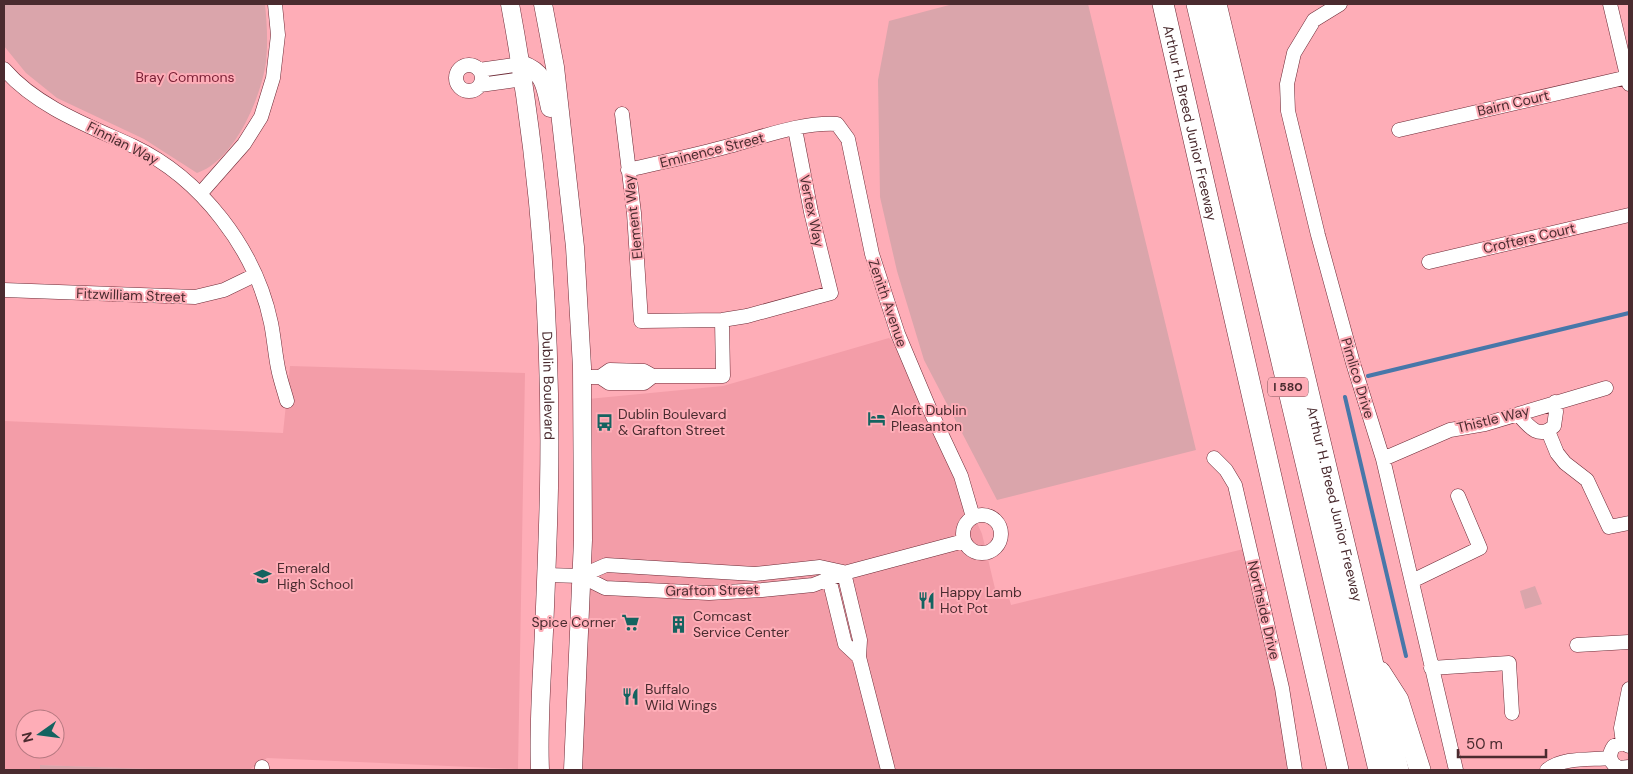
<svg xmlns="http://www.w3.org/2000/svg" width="1633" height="774" viewBox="0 0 1633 774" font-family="'DM Sans',sans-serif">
<rect width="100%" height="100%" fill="#feadb7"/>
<path fill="#f39da8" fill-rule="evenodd" d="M889,338L900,348L982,534L997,597L1008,594L1011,605L1248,548L1291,770H578L588,399L723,386Z
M290,366L525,373L518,769L267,758L249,770H177L41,765L40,770H4V421L283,433ZM25,719H55V749H25Z"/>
<path fill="#daa5ab" d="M4,4H265C267,24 268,42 266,62C261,98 234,161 197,173L144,139L57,98L26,73L4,46Z
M953,4H1088L1196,450L997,500L924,360L897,271L880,197L878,80L889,21Z
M1535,586L1542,604L1525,609L1520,591Z
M40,765L177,770H40Z"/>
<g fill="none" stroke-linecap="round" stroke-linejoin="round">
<path stroke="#4877a9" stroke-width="4" d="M1368,376L1629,313
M1345,397L1406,656"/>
<defs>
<path id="minor" d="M1340,4L1314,20L1294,53L1287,84L1288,111L1318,235L1353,363L1383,459L1456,770
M1610,4L1629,84
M456 78a13 13 0 1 1 26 0a13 13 0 1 1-26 0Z
M4,69C37,107 89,126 133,146C201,178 256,250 271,323C274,338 275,353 278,368C280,379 284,390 287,401
M479,70L521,64
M480,85L523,79
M622,114L634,213L641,321L722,320L747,316L831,293L811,212L795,129
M1399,130L1628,77
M628,170C662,162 696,155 729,146C763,137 801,122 837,124L848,139L872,254L898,334L930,410L961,476L973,517
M200,194L244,144L261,117L273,78L278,35L275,4
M1429,262L1629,215
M4,290L195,297L224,290L255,275
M653,376H723L722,320
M582,377H600L609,383H644L653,376L644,371L610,370L600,377
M1518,414C1529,427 1539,440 1554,426L1556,412L1555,402
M1548,431L1557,453L1565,463L1587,480L1609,527L1629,523
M1214,458L1226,470L1235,485L1282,688L1295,770
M1383,459L1450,430L1485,424L1606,388
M963 534a19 19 0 1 1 38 0a19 19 0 1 1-38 0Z
M827,570L845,644L859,657
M844,573L860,640L859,657L888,770
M546,575L581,576L605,588L709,593L762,590L813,585L844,573L964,541
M581,576L606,565L755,574L820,567L843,572
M1412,581L1480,548L1458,496
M1577,645L1629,642
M1431,668L1509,663L1512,713
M1623,743L1621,728L1629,689
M1629,746L1623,743L1614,746C1608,754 1609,763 1619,768L1629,767
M262,770V767
M1547,770C1563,757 1590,760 1610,758"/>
<g id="major">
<path id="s1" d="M510,4C540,165 552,324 549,488C548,536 546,584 544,631C542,678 538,724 540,770"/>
<path d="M543,4L555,67L575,247L582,367L583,540L573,770"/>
<path d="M521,64C545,72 545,86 550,108"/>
</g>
<g id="highway">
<path id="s2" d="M1163,4L1338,770"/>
<path d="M1197,4L1379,770"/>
<path id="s3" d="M1216,4L1398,770"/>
<path d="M1380,672L1398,700L1420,770"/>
</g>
</defs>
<use href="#minor" stroke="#6d2a36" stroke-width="15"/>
<use href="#major" stroke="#6d2a36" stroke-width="19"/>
<use href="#highway" stroke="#6d2a36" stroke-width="22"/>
<use href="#minor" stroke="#fff" stroke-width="14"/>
<use href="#major" stroke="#fff" stroke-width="18"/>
<use href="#highway" stroke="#fff" stroke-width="21"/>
</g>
<defs>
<symbol id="hotel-bare" viewBox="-9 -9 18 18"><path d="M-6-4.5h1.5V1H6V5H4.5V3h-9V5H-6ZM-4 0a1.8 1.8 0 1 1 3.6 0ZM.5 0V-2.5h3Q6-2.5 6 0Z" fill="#146360" stroke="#feadb7" stroke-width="2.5" paint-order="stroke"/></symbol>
<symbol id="bus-bare" viewBox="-9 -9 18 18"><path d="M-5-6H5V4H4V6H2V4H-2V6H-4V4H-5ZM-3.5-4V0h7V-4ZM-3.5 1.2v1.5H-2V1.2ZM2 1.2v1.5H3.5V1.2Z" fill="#146360" stroke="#feadb7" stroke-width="2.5" paint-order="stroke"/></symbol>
<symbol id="school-bare" viewBox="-9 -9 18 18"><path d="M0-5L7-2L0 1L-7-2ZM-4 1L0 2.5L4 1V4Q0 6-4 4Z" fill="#146360" stroke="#feadb7" stroke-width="2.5" paint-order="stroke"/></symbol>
<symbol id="restaurant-bare" viewBox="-9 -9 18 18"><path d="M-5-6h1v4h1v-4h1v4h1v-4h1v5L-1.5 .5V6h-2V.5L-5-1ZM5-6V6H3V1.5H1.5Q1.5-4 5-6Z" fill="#146360" stroke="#feadb7" stroke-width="2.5" paint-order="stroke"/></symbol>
<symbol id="supermarket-bare" viewBox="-9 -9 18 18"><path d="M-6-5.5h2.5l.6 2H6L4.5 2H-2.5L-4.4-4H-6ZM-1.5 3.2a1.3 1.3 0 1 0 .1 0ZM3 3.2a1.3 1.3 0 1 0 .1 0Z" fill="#146360" stroke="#feadb7" stroke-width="2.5" paint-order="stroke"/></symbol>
<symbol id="building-bare" viewBox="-9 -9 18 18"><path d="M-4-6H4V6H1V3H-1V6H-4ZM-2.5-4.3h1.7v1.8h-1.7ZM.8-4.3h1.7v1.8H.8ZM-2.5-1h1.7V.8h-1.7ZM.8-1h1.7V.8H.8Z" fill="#146360" stroke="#feadb7" stroke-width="2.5" paint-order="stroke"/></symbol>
</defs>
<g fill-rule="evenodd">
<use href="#hotel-bare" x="864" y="406" width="25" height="25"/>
<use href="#bus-bare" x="592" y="410" width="25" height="25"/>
<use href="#school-bare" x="250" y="564" width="25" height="25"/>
<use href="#restaurant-bare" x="914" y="588" width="25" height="25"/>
<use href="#supermarket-bare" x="618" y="610" width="25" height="25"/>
<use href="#building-bare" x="666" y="612" width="25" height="25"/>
<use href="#restaurant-bare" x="618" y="684" width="25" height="25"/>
</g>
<g text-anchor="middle" stroke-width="4" stroke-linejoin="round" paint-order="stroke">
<rect fill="#feadb7" stroke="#805258" stroke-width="1" x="1268" y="377.5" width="40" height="19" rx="4"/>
<g font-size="12" font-weight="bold" fill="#4a2b2f">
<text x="1288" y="391">I 580</text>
</g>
<g font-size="14" fill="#7b2136" stroke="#feadb7">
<text x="185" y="82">Bray Commons</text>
</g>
<g font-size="14" fill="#4a2b2f" stroke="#feadb7">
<text transform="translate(1513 103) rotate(-13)" y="5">Bairn Court</text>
<text dy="5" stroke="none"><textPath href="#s2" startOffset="122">Arthur H. Breed Junior Freeway</textPath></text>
<text transform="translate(123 143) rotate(27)" y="5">Finnian Way</text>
<text transform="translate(712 150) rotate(-14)" y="5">Eminence Street</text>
<text transform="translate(812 211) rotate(78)" y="5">Vertex Way</text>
<text transform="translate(633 217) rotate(-96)" y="5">Element Way</text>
<text transform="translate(1529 238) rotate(-13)" y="5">Crofters Court</text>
<text transform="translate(131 295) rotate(2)" y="5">Fitzwilliam Street</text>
<text transform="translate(888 303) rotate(71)" y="5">Zenith Avenue</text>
<text transform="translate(1358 378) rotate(73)" y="5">Pimlico Drive</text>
<text dy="5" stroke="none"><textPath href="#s1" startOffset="384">Dublin Boulevard</textPath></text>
<text transform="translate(1493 419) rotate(-14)" y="5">Thistle Way</text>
<text dy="5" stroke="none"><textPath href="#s3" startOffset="514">Arthur H. Breed Junior Freeway</textPath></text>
<text transform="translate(712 590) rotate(-1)" y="5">Grafton Street</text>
<text transform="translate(1264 610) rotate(77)" y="5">Northside Drive</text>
</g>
<g font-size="14" fill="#4a2b2f" stroke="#feadb7" text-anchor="start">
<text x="891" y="415">Aloft Dublin<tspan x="891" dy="16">Pleasanton</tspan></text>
<text x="618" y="419">Dublin Boulevard<tspan x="618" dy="16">&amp; Grafton Street</tspan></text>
<text x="277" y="573">Emerald<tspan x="277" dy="16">High School</tspan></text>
<text x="940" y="597">Happy Lamb<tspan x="940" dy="16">Hot Pot</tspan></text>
<text x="693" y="621">Comcast<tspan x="693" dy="16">Service Center</tspan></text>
<text x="616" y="627" text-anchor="end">Spice Corner</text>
<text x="645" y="694">Buffalo<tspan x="645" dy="16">Wild Wings</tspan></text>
</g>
</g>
<rect width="1633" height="774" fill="none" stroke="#4a2b2f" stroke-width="10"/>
<g transform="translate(40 734) rotate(256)"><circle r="24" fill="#feadb7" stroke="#b67981"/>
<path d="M0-4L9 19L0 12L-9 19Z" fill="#146360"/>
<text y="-8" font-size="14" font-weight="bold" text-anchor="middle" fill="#4a2b2f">N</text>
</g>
<path d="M1458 749v8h88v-8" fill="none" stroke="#4a2b2f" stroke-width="2.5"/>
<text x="1466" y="749" font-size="15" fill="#4a2b2f" stroke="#feadb7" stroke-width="4" paint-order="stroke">50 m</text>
</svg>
